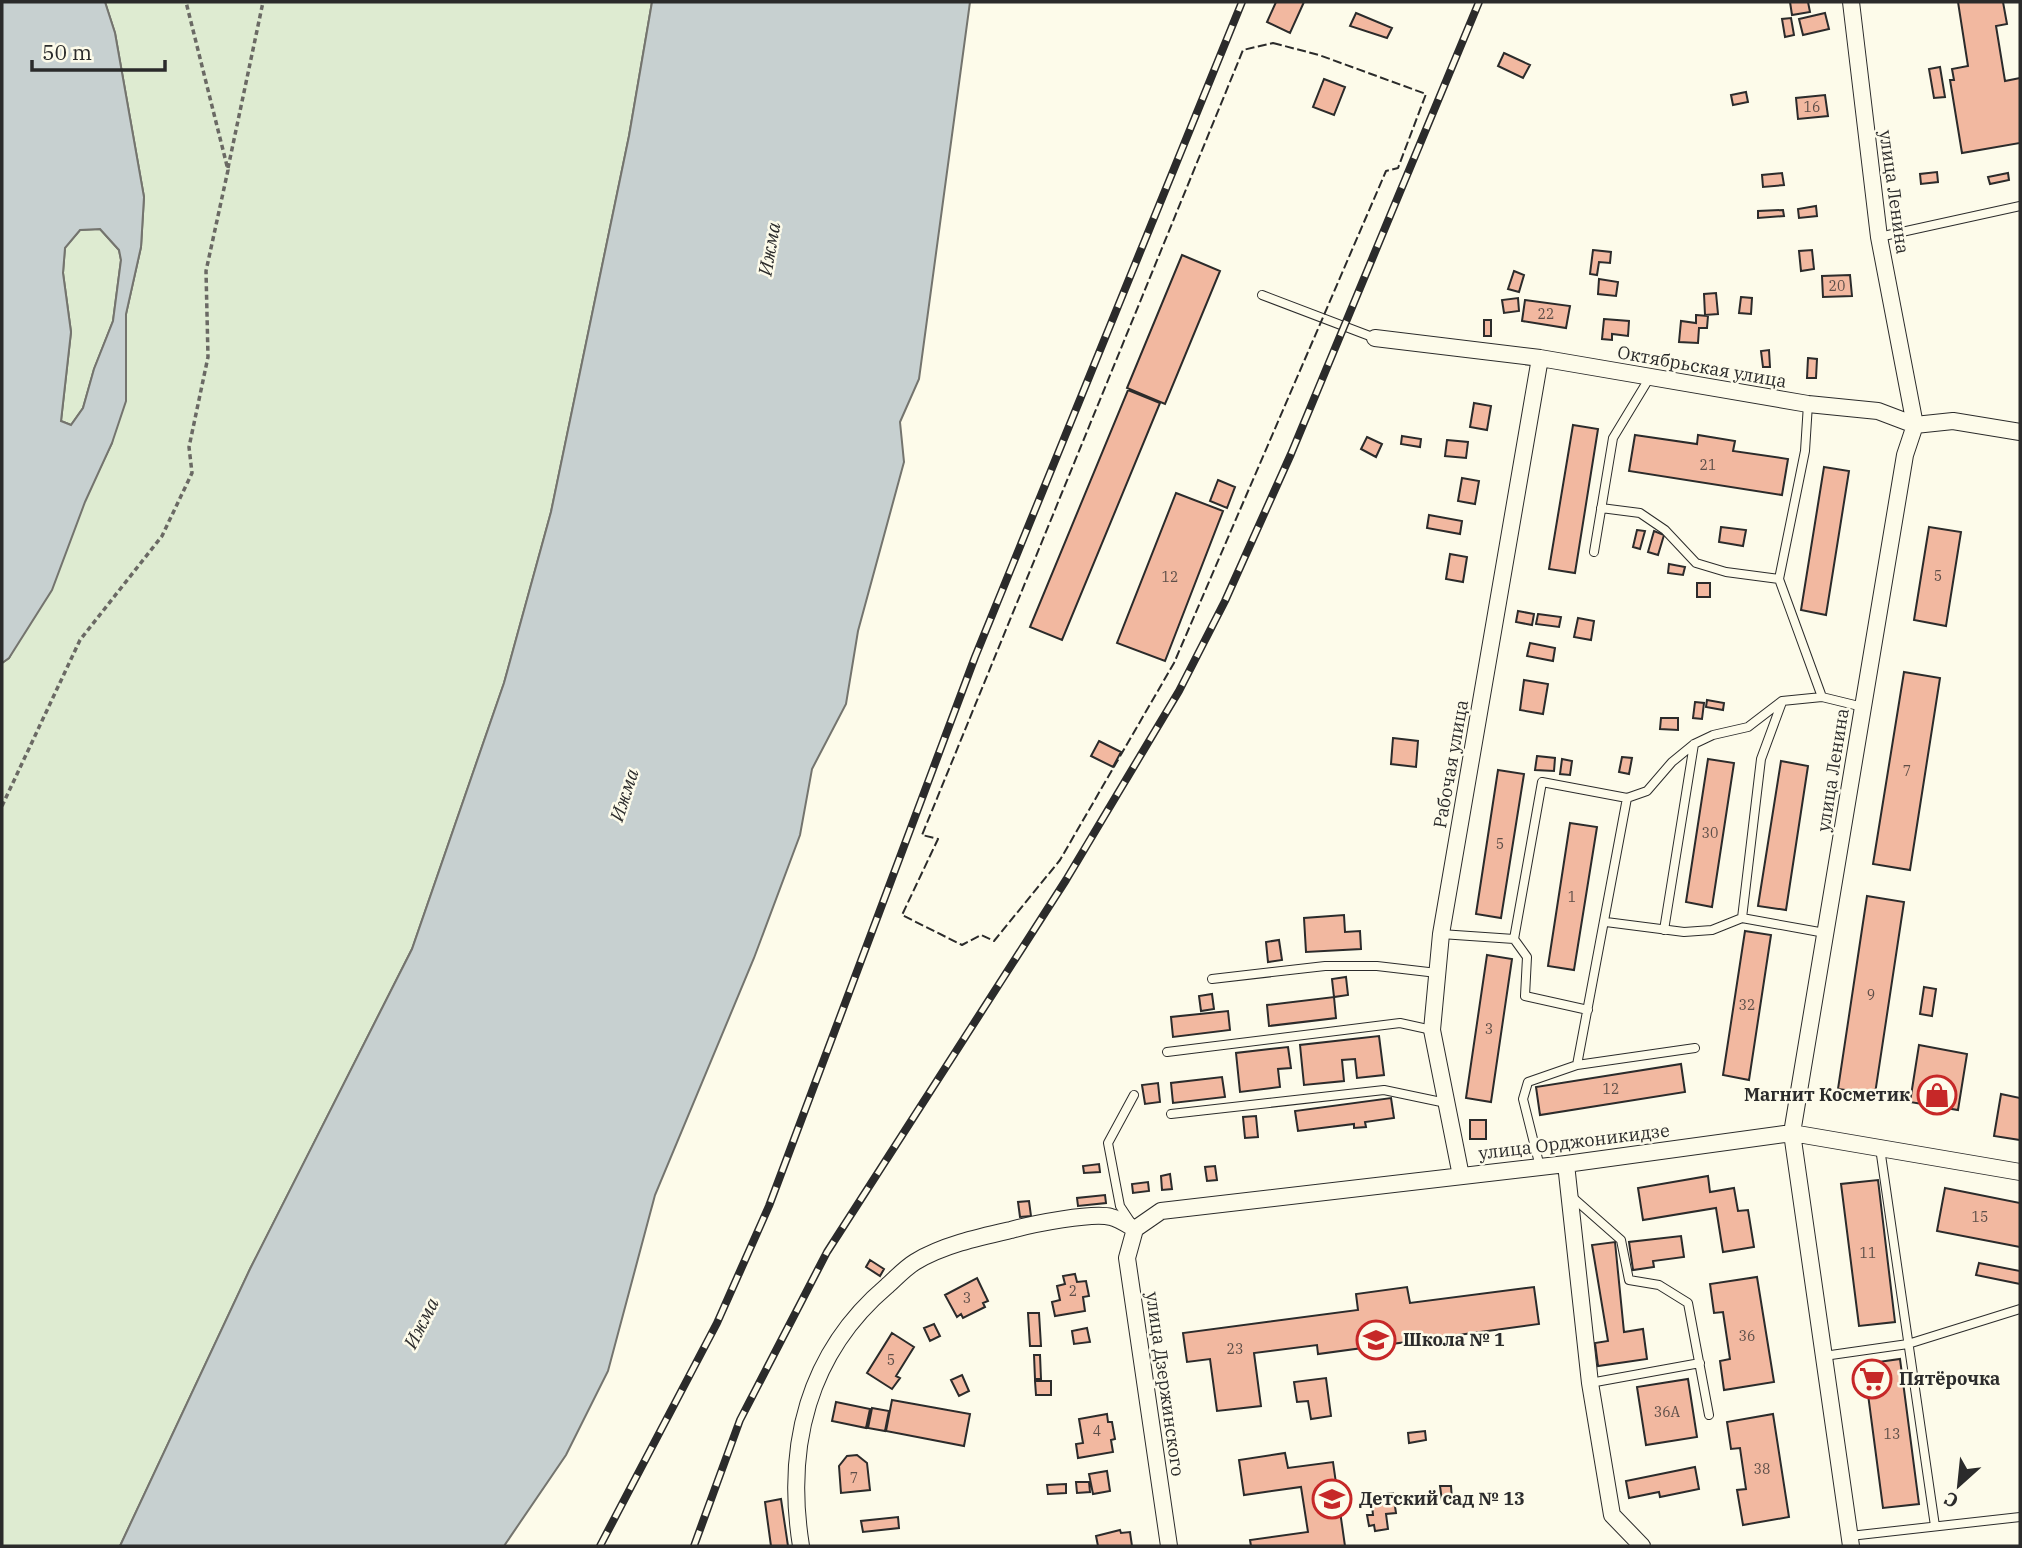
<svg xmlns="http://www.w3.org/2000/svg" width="2022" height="1548" viewBox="0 0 2022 1548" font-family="'IBM Plex Serif',serif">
<rect width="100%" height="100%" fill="#fdfbea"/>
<path fill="#deebd1" stroke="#74746e" stroke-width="2" d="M105,2H652L629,136L551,512L504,683L412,949L250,1269L120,1546H2V663L9,658L112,443L125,353L126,314L141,247L144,197L115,33Z
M100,229L119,250L121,260L113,321L94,369L83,408L71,425L61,421L71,332L63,273L65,247L80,230Z"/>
<path fill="#c7d0d0" stroke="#74746e" stroke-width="2" fill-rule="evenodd" d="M2,2H105L115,33L144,197L141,247L126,314V401L112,443L85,502L52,590L9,658L2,663ZM100,229L119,250L121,260L113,321L94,369L83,408L71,425L61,421L71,332L63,273L65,248L80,230Z
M652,2H970L919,379L900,422L904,462L858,631L846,704L812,769L800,835L754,958L655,1195L608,1371L566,1455L504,1546H120L250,1269L412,949L504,683L551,512L629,136Z"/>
<path fill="#f2b8a0" stroke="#2b2b2b" stroke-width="2" d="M1276,2H1304L1290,33L1267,22Z
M1790,2H1808L1810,12L1792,15Z
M1958,2H2003L2007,24L1996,26L2005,81L2020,78V143L1962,153L1950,80H1954L1952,69L1968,66Z
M1356,13L1392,28L1387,38L1350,26Z
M1825,13L1829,29L1803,35L1799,19Z
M1791,18L1794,35L1785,37L1782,19Z
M1504,53L1530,65L1523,78L1498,66Z
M1940,67L1945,97L1934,98L1929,69Z
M1324,79L1345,87L1334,115L1313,107Z
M1746,92L1748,102L1733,105L1731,95Z
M1825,95L1828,116L1798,119L1796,98Z
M1937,172L1938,182L1921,184L1920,174Z
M1782,173L1784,185L1763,187L1762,175Z
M2008,173L2009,180L1990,184L1988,177Z
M1816,206L1817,216L1799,218L1798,209Z
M1783,210L1784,216L1758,218V211Z
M1593,250L1611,252L1610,263L1599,262L1597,275L1590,274Z
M1812,250L1814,269L1801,271L1799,251Z
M1182,255L1220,271L1165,404L1127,388Z
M1514,271L1524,275L1519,292L1508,289Z
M1850,275L1852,296L1823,297L1822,276Z
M1599,279L1618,282L1616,296L1598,294Z
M1716,293L1718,314L1705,315L1704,294Z
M1741,297L1752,298L1751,314L1739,313Z
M1518,298L1519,311L1504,313L1502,300Z
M1525,300L1570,306L1566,328L1522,321Z
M1696,315L1708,316L1707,328H1699L1698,343L1679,342L1681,321L1696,323Z
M1604,319L1629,321L1628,336L1612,334V340L1602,339Z
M1484,320H1491V336H1484Z
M1769,350L1770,367H1763L1761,351Z
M1808,358L1817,359L1816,378H1807Z
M1128,390L1160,403L1062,640L1030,627Z
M1474,403L1491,406L1487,430L1470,427Z
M1573,425L1598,429L1575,573L1549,569Z
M1635,435L1697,444L1698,435L1735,441L1733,451L1788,459L1782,495L1629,471Z
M1402,436L1421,439L1420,447L1401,444Z
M1367,437L1382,444L1376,457L1361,449Z
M1447,440L1468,442L1466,458L1445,456Z
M1824,467L1849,471L1826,615L1801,610Z
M1462,478L1479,481L1475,504L1458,501Z
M1218,480L1235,487L1227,508L1210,501Z
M1176,493L1223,511L1165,661L1117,643Z
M1429,515L1462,521L1460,534L1427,528Z
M1721,527L1746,530L1743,546L1719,542Z
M1929,527L1961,532L1946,626L1914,620Z
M1637,530L1645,531L1640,549L1633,547Z
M1654,531L1664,535L1658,555L1648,552Z
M1450,554L1467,557L1463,582L1446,579Z
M1669,564L1685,567L1683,575L1668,573Z
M1697,583H1710V597H1697Z
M1518,611L1534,614L1532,625L1516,622Z
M1538,614L1561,617L1559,627L1536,624Z
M1578,618L1594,621L1591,640L1574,637Z
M1530,643L1555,648L1553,661L1527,656Z
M1904,672L1940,678L1910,870L1873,864Z
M1524,680L1548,684L1543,714L1520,710Z
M1707,700L1724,703L1723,710L1706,707Z
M1695,702L1704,703L1702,719L1693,718Z
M1661,718H1678V730L1660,729Z
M1393,738L1418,741L1416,767L1391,764Z
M1099,741L1121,752L1113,767L1091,756Z
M1537,756L1555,758L1554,771L1535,770Z
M1622,757L1632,758L1629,774L1619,772Z
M1562,759L1572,761L1570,775L1560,774Z
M1708,759L1734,763L1712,907L1686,902Z
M1781,761L1808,766L1786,910L1758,906Z
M1498,770L1524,774L1501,918L1476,914Z
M1570,823L1597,827L1574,970L1548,966Z
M1867,896L1904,902L1875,1094L1838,1089Z
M1344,915L1345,932L1360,931L1361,949L1306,952L1304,918Z
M1745,931L1771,935L1749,1080L1723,1075Z
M1279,940L1282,960L1268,962L1266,942Z
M1487,955L1512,959L1491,1102L1466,1098Z
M1346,977L1348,995L1334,997L1332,979Z
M1924,987L1936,989L1932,1016L1920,1014Z
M1212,994L1214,1009L1201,1011L1199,996Z
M1334,997L1336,1018L1269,1026L1267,1005Z
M1228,1011L1230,1030L1173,1037L1171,1017Z
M1379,1036L1384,1075L1357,1078L1355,1059L1342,1060L1344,1081L1304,1085L1300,1045Z
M1919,1045L1967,1054L1958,1110L1910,1102Z
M1288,1047L1291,1068L1278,1069L1280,1087L1240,1092L1236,1053Z
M1681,1064L1685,1092L1540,1115L1536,1087Z
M1222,1077L1225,1097L1173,1103L1171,1083Z
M1158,1083L1160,1102L1145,1104L1142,1085Z
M2001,1094L2020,1098V1140L1994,1136Z
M1391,1098L1394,1118L1365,1122L1366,1127L1354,1128V1124L1298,1131L1295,1111Z
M1256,1116L1258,1137L1245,1138L1243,1117Z
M1470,1120H1486V1139H1470Z
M1099,1164L1100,1172L1084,1173L1083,1166Z
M1215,1166L1217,1180L1207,1181L1205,1167Z
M1170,1174L1172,1189L1162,1190L1161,1176Z
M1708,1176L1710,1192L1734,1188L1738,1211L1748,1210L1754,1247L1723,1252L1716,1208L1643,1220L1638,1188Z
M1878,1180L1895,1322L1859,1326L1841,1184Z
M1148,1182L1149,1191L1133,1193L1132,1184Z
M1945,1188L2020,1203V1247L1937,1231Z
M1105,1195L1106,1203L1078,1206L1077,1198Z
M1029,1201L1031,1216L1020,1217L1018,1202Z
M1681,1236L1684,1257L1653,1261L1654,1267L1633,1270L1629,1242Z
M1615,1242L1624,1332L1643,1329L1647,1359L1598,1366L1595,1343L1608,1341L1592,1245Z
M870,1260L884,1269L880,1276L866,1267Z
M1979,1263L2020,1271V1284L1976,1275Z
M1075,1274L1077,1282L1086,1281L1089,1296L1083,1297L1085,1311L1055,1316L1052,1302L1060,1300L1057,1286L1065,1284L1063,1276Z
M1757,1277L1774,1382L1724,1390L1720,1361L1730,1359L1723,1312L1714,1313L1710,1284Z
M977,1278L988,1301L983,1303L985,1307L963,1318L961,1314L957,1317L945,1295Z
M1407,1287L1410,1303L1534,1287L1539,1324L1318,1354L1317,1345L1254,1353L1261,1406L1217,1411L1210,1359L1187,1362L1183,1333L1358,1310L1356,1294Z
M1028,1313H1039L1041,1346H1030Z
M934,1324L940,1336L930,1341L924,1328Z
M1087,1328L1090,1342L1074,1344L1072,1331Z
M892,1333L914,1347L896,1376L900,1378L892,1389L867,1373Z
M1034,1355H1040L1041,1379H1035Z
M1900,1359L1919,1504L1883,1508L1864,1364Z
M962,1375L969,1391L959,1396L951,1380Z
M1326,1378L1331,1416L1311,1419L1308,1401L1297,1402L1294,1382Z
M1688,1379L1697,1437L1646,1445L1637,1387Z
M1035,1381H1051V1395H1036Z
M892,1400L970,1414L964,1446L886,1431Z
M836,1402L870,1409L866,1428L832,1421Z
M872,1408L889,1411L885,1431L868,1428Z
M1107,1414L1108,1422H1112L1115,1439L1111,1440L1113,1452L1078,1458L1076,1444L1083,1443L1079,1419Z
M1773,1414L1789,1517L1743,1525L1737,1490L1746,1489L1740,1448L1731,1449L1727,1422Z
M1425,1431L1426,1440L1409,1443L1408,1433Z
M1285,1453L1288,1468L1333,1462L1345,1546H1251L1250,1540L1308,1532L1301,1487L1244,1495L1239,1460Z
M857,1455L867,1463L870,1490L841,1493L839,1466L847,1456Z
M1695,1467L1699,1489L1660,1497L1659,1492L1629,1498L1626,1481Z
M1107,1471L1110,1491L1093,1494L1089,1474Z
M1076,1482H1089L1090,1492L1077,1493Z
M1066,1484V1493L1048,1494L1047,1485Z
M1440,1486H1451L1452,1500L1442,1501Z
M1393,1493L1396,1513L1386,1514L1388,1529L1375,1531L1374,1525L1369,1526L1367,1515H1373L1371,1496Z
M781,1499L788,1546H771L765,1502Z
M898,1517L899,1528L863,1532L861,1521Z
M1120,1530L1121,1533L1130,1532L1132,1546H1098L1096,1536Z"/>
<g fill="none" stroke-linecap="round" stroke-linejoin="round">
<defs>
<path id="lane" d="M1879,237L2020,206
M1262,295L1375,338
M1808,404L1805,451L1779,579L1822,697
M1601,508L1640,513L1665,530L1696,563L1726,572L1779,579
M1594,552L1613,438L1650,377
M1742,918L1761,759L1782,702
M1606,922L1684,932L1712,930L1742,918L1825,933
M1664,930L1694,744
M1441,934L1514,939
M1212,979L1325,966H1377L1437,973
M1588,1010L1525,996L1527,957L1514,939L1542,782L1627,798L1647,791L1672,762L1694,744L1713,735L1748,727L1782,701L1822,697L1863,707
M1167,1052L1400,1023L1432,1030
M1577,1065L1627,798
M1171,1114L1384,1090L1446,1103
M1880,1148L1935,1526
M1540,1167L1523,1099L1528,1082L1577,1065L1695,1048
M1571,1196L1621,1240L1629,1280L1659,1285L1688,1303L1709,1415
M1130,1221L1120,1206L1108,1143L1134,1095
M1824,1356L1908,1344L2020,1309
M1590,1383L1700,1363
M1850,1536L2020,1517"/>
<path id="street" d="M1851,2L1879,237L1915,425L1905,455L1792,1133L1851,1546
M1375,338L1540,358L1808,404L1878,411L1915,425L1953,421L2020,432
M1566,1164L1590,1383L1612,1515L1642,1546
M1461,1176L1432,1030L1441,934L1540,358
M1135,1229L1161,1211L1566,1164L1792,1133L2020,1172
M1135,1229L1127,1258L1169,1546
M801,1546C785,1446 808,1353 887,1286C896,1278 905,1268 915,1262C943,1245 980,1237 1011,1230C1032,1224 1093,1212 1111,1217C1119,1219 1128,1225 1135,1229"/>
</defs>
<use href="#lane" stroke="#2b2b2b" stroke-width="10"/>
<use href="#street" stroke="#2b2b2b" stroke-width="18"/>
<path stroke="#6a6964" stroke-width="3.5" stroke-dasharray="5 3.5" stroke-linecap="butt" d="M228,168L263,2
M2,806L80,640L162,536L192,473L189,447L208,357L206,271L228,170L186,2"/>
<use href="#lane" stroke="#fdfbea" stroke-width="8"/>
<use href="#street" stroke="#fdfbea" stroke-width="16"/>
<defs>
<path id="rail" d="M600,1546L717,1323L769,1206L975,657L1242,2
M694,1546L740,1420L827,1252L1066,880L1179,691L1225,601L1291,454L1479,2"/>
</defs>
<use href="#rail" stroke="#2b2b2b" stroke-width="8"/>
<use href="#rail" stroke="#fdfbea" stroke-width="5" stroke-dasharray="16" stroke-linecap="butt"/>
<path stroke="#2b2b2b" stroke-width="2" stroke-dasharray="9 3.5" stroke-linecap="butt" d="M1273,43L1319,55L1426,94L1398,168L1386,171L1174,663L1060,860L994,941L981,935L962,945L902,915L938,839L922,835L1243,50Z"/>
</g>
<defs>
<symbol id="shop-ring" viewBox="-11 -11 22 22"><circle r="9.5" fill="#fdfbea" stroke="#c62828" stroke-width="1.5"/><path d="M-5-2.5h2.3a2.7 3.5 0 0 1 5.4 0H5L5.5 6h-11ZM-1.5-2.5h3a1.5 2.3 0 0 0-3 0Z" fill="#c62828"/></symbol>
<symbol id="school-ring" viewBox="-11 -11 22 22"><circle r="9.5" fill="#fdfbea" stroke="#c62828" stroke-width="1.5"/><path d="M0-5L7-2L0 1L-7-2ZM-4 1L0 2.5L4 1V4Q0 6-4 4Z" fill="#c62828"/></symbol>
<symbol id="supermarket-ring" viewBox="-11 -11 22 22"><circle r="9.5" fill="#fdfbea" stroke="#c62828" stroke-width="1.5"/><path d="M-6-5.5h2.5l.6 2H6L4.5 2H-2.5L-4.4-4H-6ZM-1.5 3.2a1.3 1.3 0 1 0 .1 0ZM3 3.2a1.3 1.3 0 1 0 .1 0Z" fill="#c62828"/></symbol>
</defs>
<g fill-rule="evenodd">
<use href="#shop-ring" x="1915" y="1073" width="44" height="44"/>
<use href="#school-ring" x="1354" y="1318" width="44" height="44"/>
<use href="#supermarket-ring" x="1850" y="1357" width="44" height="44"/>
<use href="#school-ring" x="1310" y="1477" width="44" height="44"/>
</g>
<g text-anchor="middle" stroke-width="5" stroke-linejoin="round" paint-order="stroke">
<g font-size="14" fill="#5d4e48">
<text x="1812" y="112">16</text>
<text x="1837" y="291">20</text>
<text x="1546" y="319">22</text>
<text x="1708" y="470">21</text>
<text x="1938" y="581">5</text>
<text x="1170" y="582">12</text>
<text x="1907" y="776">7</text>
<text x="1710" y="838">30</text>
<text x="1500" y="849">5</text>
<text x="1572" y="902">1</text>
<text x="1871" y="1000">9</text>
<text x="1747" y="1010">32</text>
<text x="1489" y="1034">3</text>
<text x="1611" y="1094">12</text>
<text x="1980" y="1222">15</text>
<text x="1868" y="1258">11</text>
<text x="1073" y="1296">2</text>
<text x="967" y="1303">3</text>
<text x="1747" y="1341">36</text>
<text x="1235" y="1354">23</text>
<text x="891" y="1365">5</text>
<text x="1667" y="1417">36А</text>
<text x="1097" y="1436">4</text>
<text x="1892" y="1439">13</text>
<text x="1762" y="1474">38</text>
<text x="854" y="1483">7</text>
</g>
<g font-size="18" fill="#2b2b2b" stroke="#fdfbea">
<text transform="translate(1894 192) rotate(82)" y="6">улица Ленина</text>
<text transform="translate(1702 367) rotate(10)" y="6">Октябрьская улица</text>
<text transform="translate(1451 764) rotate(-80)" y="6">Рабочая улица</text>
<text transform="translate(1833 770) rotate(-81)" y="6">улица Ленина</text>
<text transform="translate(1574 1142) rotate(-7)" y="6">улица Орджоникидзе</text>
<text transform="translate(1165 1384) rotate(82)" y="6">улица Дзержинского</text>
</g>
<g font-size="18" font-weight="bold" fill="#2b2b2b" stroke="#fdfbea" text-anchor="start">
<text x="1910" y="1101" text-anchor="end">Магнит Косметик</text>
<text x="1403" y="1346">Школа № 1</text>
<text x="1899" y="1385">Пятёрочка</text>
<text x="1359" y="1505">Детский сад № 13</text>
</g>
<g font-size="19" font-style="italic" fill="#2b2b2b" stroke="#fdfbea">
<text transform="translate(769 249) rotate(-80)" y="7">Ижма</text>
<text transform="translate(624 795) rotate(-72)" y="7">Ижма</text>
<text transform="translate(421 1323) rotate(-63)" y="7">Ижма</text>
</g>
</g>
<rect width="2022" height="1548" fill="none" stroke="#2b2b2b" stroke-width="7"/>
<g transform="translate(1959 1485) rotate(207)" stroke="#fdfbea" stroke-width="5" paint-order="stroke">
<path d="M0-5L12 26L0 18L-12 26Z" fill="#2b2b2b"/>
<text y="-10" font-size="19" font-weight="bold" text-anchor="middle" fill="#2b2b2b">С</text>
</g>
<path d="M32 60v10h133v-10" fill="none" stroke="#2b2b2b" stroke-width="3.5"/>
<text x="42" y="60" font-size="21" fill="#2b2b2b" stroke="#fdfbea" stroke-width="5" paint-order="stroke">50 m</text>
</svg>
